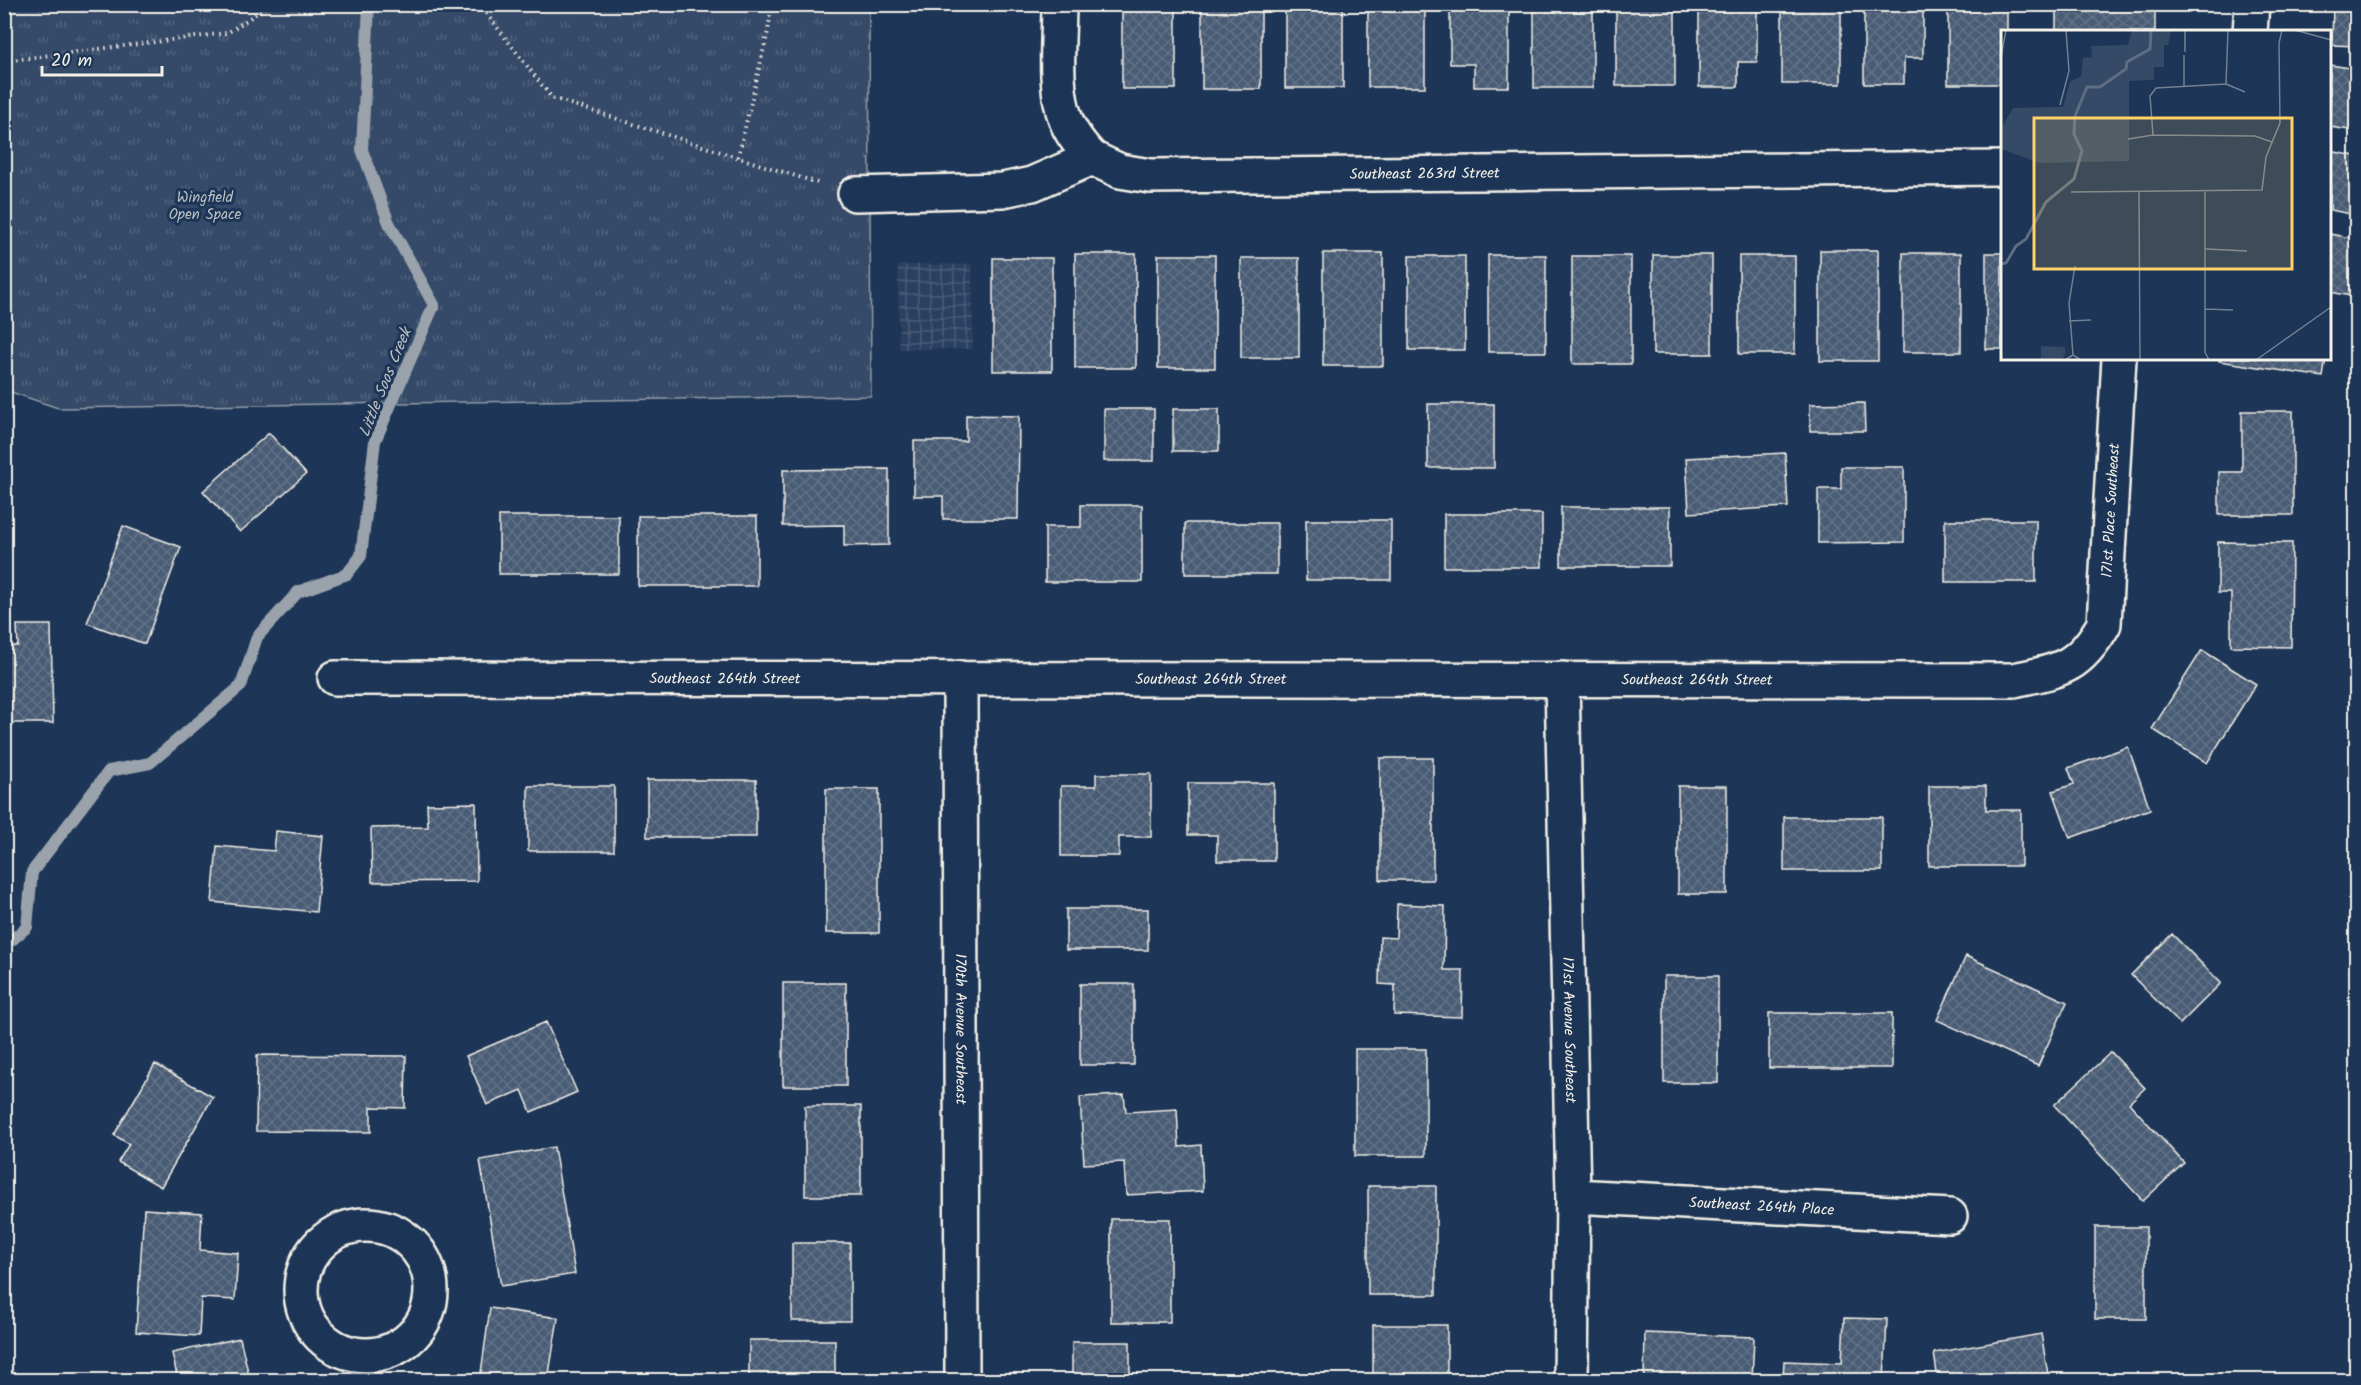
<svg xmlns="http://www.w3.org/2000/svg" width="2361" height="1385" viewBox="0 0 2361 1385" font-family="Kalam,sans-serif">
<defs>
<pattern id="industrial-grid" width="8" height="8" patternUnits="userSpaceOnUse" patternTransform="scale(1.5)"><rect width="8" height="8" fill="#2a4060"/><path d="M0 4h8M4 0v8" fill="none" stroke="#4a5c77"/></pattern>
<pattern id="park-tufts" width="24" height="20" patternUnits="userSpaceOnUse" patternTransform="scale(1.5)"><rect width="24" height="20" fill="#354a67"/><path d="M3 7l-1-3M5 7V3M7 7l1-3M15 17l-1-3M17 17v-4M19 17l1-3" fill="none" stroke="#53657d"/></pattern>
<pattern id="building-cross-hatch" width="8" height="8" patternUnits="userSpaceOnUse" patternTransform="scale(1.5)"><rect width="8" height="8" fill="#485b74"/><path d="M0 0l8 8M0 8l8-8" fill="none" stroke="#637388"/></pattern>
</defs>
<rect width="100%" height="100%" fill="#1d3557"/>
<filter id="ink" filterUnits="userSpaceOnUse"><feTurbulence type="fractalNoise" baseFrequency=".0167" numOctaves="2"/><feDisplacementMap in="SourceGraphic" scale="12" xChannelSelector="R" yChannelSelector="G"/><feConvolveMatrix kernelMatrix="1 2 1 2 8 2 1 2 1" color-interpolation-filters="sRGB"/></filter>
<g filter="url(#ink)">
<path fill="url(#industrial-grid)" d="M972,264L973,349H899L898,265Z"/>
<path fill="url(#park-tufts)" stroke="#949ea8" stroke-width="1.5" d="M5,5H869L871,396L58,408L5,390Z"/>
<g fill="none" stroke-linecap="round" stroke-linejoin="round">
<path stroke="#9aa2ab" stroke-width="12" d="M4,943L12,940L27,927L32,872L109,771L150,763L241,686L257,637L298,592L347,574L361,556L375,441L434,305L389,223L362,150L369,4"/>
</g>
<path fill="url(#building-cross-hatch)" stroke="#f4f1e8" stroke-width="1.5" d="M1122,4H1176V89H1122Z
M1202,4H1261V89H1202Z
M1285,4H1343V88H1285Z
M1368,4H1425V87H1368Z
M1450,4H1509V87H1474V64H1450Z
M1534,4H1593V88H1534Z
M1616,4H1675V86H1616Z
M1699,4H1757V62H1738V87H1699Z
M1782,4H1841V84H1782Z
M1864,4H1923V58H1904V84H1864Z
M1948,4H2007V32H2002V84H1948Z
M2056,4H2155V32H2056Z
M2333,4H2356V46L2332,45Z
M2330,65L2356,69V131L2330,127Z
M2330,151L2356,156V215L2330,210Z
M2330,234L2356,239V297L2330,292Z
M1820,250H1878V361H1820Z
M1323,253H1383V366H1323Z
M1903,253H1961V352H1903Z
M1986,253H2002V349H1986Z
M1075,254H1136V368H1075Z
M1158,255H1215V368H1158Z
M1488,255H1546V352H1488Z
M1653,255H1712V354H1653Z
M1409,256H1465V350H1409Z
M1572,256H1631V364H1572Z
M1739,256H1795V354H1739Z
M993,258H1052V371H993Z
M1241,258H1299V358H1241Z
M2220,358H2326L2323,377L2219,361Z
M1864,403L1865,431H1810V404Z
M1428,404H1494V468H1428Z
M1104,409H1154V461H1104Z
M1173,409H1219V451H1173Z
M2242,411H2293V515H2219V472H2242Z
M966,415L1019,416L1018,519H943V496H914V441H966Z
M269,433L306,474L240,532L203,491Z
M1785,453L1788,507L1689,513L1686,458Z
M1841,467H1904V542L1818,543V489H1841Z
M889,469V545L844,546V525L783,526V470Z
M1081,505H1142V582H1045V527H1081Z
M1561,507H1670V566H1561Z
M1444,514H1542V567H1444Z
M499,516H619V574H499Z
M638,516H757V586H638Z
M1306,520H1391V580H1306Z
M1945,520H2036V582H1945Z
M1185,523H1277V574H1185Z
M123,526L181,547L145,644L87,623Z
M2218,542L2292,543L2291,647L2231,646V593H2218Z
M17,625H51L53,723H4V646H18Z
M2202,650L2256,684L2207,763L2152,729Z
M2128,747L2150,809L2070,838L2053,791L2074,784L2068,768Z
M1380,758H1433V880H1380Z
M1096,774H1151V837H1119V856H1061V786H1096Z
M647,780H756V837H647Z
M1188,783H1274V861H1217V835H1188Z
M528,786H614V851H528Z
M1678,786H1727V894H1678Z
M1929,786H1986V810H2021V866H1929Z
M826,789H879V933H826Z
M476,803L477,881L372,882L371,828L428,827L427,804Z
M1784,817H1882V871H1784Z
M276,831L323,836L316,912L212,902L217,846L274,851Z
M1397,904L1445,906L1444,970H1463L1462,1017L1394,1015L1395,985L1379,984L1380,937L1396,938Z
M1066,909H1148V950H1066Z
M2172,934L2221,983L2180,1024L2131,975Z
M1966,956L2067,1002L2038,1066L1937,1020Z
M1664,976H1718V1083H1664Z
M783,983H846V1086H783Z
M1080,984H1134V1065H1080Z
M1769,1013H1892V1068H1769Z
M546,1022L577,1092L531,1112L522,1090L487,1105L466,1056Z
M1355,1049H1426V1156H1355Z
M2111,1052L2145,1088L2129,1103L2184,1163L2143,1201L2054,1105Z
M257,1055L406,1056L405,1108L371,1107V1132L256,1131Z
M155,1064L213,1097L161,1187L118,1162L129,1144L114,1135Z
M1124,1095L1126,1112L1177,1109L1179,1147L1201,1145L1203,1191L1126,1195L1124,1162L1084,1164L1080,1097Z
M805,1106H861V1196H805Z
M554,1147L575,1274L501,1286L480,1160Z
M1368,1186H1436V1295H1368Z
M144,1209L202,1213L200,1250L238,1253L235,1300L201,1298L199,1336L136,1332Z
M1111,1219H1170V1322H1111Z
M2095,1227H2146V1319H2095Z
M792,1243H850V1321H792Z
M490,1308L558,1318L548,1380H480Z
M1844,1318L1887,1319L1884,1380H1783L1784,1361L1842,1363Z
M1373,1325H1447V1380H1373Z
M1645,1333L1754,1337L1752,1380H1644Z
M2041,1334L2049,1380H1938L1934,1353Z
M240,1338L250,1380H178L172,1353Z
M749,1340H835V1380H749Z
M1072,1342H1130V1380H1072Z"/>
<g fill="none" stroke-linecap="round" stroke-linejoin="round">
<defs>
<g id="street">
<path d="M1059,4C1059,39 1053,87 1066,120C1071,134 1081,146 1092,158"/>
<path d="M2250,32L2252,4"/>
<path id="s1" d="M855,194L1003,190L1032,184L1092,158L1120,171L1150,176L2002,168"/>
<path id="s2" d="M335,678L2014,680C2061,670 2079,668 2104,624L2119,358"/>
<path id="s3" d="M960,678L962,1380"/>
<path id="s4" d="M1562,679L1573,1196L1571,1380"/>
<path id="s5" d="M1573,1196L1950,1216"/>
<circle cx="366" cy="1290" r="65"/>
</g>
</defs>
<use href="#street" stroke="#f4f1e8" stroke-width="38"/>
<path stroke="#f4f1e8" stroke-width="4" stroke-dasharray="1.5 4.5" stroke-linecap="butt" d="M479,4L552,98L821,184
M4,61L227,33L271,4
M738,157L768,31L772,4"/>
<use href="#street" stroke="#1d3557" stroke-width="33"/>
</g>
</g>
<g text-anchor="middle" stroke-width="6" stroke-linejoin="round" paint-order="stroke">
<g font-size="15" fill="#f4f1e8" stroke="#1d3557">
<text dy="5" stroke="none"><textPath href="#s1" startOffset="579">Southeast 263rd Street</textPath></text>
<text dy="5" stroke="none"><textPath href="#s2" startOffset="1904">171st Place Southeast</textPath></text>
<text dy="5" stroke="none"><textPath href="#s2" startOffset="390">Southeast 264th Street</textPath></text>
<text dy="5" stroke="none"><textPath href="#s2" startOffset="876">Southeast 264th Street</textPath></text>
<text dy="5" stroke="none"><textPath href="#s2" startOffset="1362">Southeast 264th Street</textPath></text>
<text dy="5" stroke="none"><textPath href="#s3" startOffset="351">170th Avenue Southeast</textPath></text>
<text dy="5" stroke="none"><textPath href="#s4" startOffset="351">171st Avenue Southeast</textPath></text>
<text dy="5" stroke="none"><textPath href="#s5" startOffset="189">Southeast 264th Place</textPath></text>
</g>
<g font-size="15" fill="#bbbfc1" stroke="#1d3557">
<text x="205" y="202">Wingfield<tspan x="205" dy="17">Open Space</tspan></text>
</g>
<g font-size="16" font-style="italic" fill="#c0c3c4" stroke="#1d3557">
<text transform="translate(384 382) rotate(-68)" y="6">Little Soos Creek</text>
</g>
</g>
<g transform="translate(2001 30)">
<rect width="330" height="330" fill="#1d3557"/>
<path d="M131,0H170L167,15H163V37H153V50L128,51V131L39,133L0,119V98L12,78L62,77L69,52L80,46L82,28L91,27L90,16L127,15ZM40,316L64,317V324L61,330H40Z" fill="#354a67"/>
<path fill="none" stroke="#5e6d82" stroke-width="3" d="M0,234L5,233L15,216L25,209L45,172L73,149L81,121L73,104L74,86L86,57H99L125,39L126,32L149,19L150,0"/>
<path fill="none" stroke="#738091" stroke-width="1.5" d="M184,0V22M294,0L330,10M183,25V57M0,27L5,0M225,54L227,0M59,75L68,41L65,0M152,105L149,66L155,58L225,54L244,62M127,109L152,105L254,106L271,112M70,162L261,160L265,127L279,93L278,13L281,0M138,162L139,330M204,162V322L208,330M205,219L246,221M204,279L232,280M68,291L90,290M72,325L68,273L74,236M64,330L72,325L80,330M255,330L330,277"/>
<path fill="#ffd166" fill-opacity="0.15" stroke="#ffd166" stroke-width="3" d="M33,88H291V239H33Z"/>
<rect width="330" height="330" fill="none" stroke="#f4f1e8" stroke-width="3"/>
</g>
<rect width="2361" height="1385" fill="none" stroke="#1d3557" stroke-width="24"/>
<rect x="12" y="12" width="2337" height="1361" fill="none" stroke="#f4f1e8" stroke-width="2" filter="url(#ink)"/>
<path d="M42 66v9h120v-9" fill="none" stroke="#f4f1e8" stroke-width="3"/>
<text x="51" y="66" font-size="18" fill="#f4f1e8" stroke="#1d3557" stroke-width="4.5" paint-order="stroke">20 m</text>
</svg>
